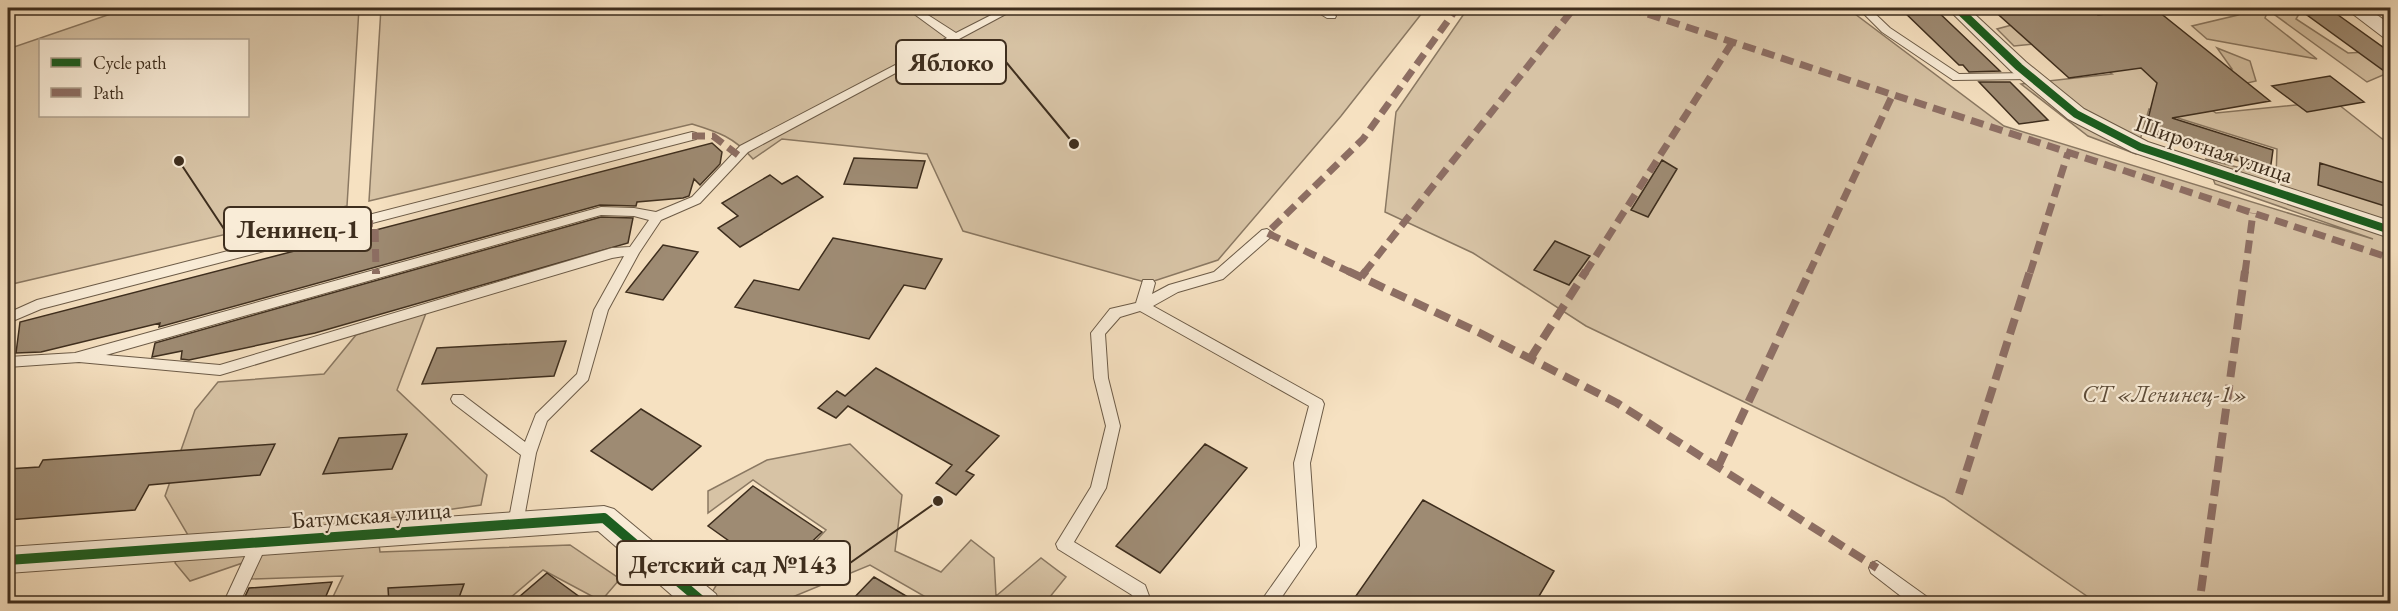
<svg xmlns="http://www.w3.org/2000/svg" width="2398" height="611" viewBox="0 0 2398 611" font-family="'EB Garamond',serif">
<rect width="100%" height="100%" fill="#f6e1c1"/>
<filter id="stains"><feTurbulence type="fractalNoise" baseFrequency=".00333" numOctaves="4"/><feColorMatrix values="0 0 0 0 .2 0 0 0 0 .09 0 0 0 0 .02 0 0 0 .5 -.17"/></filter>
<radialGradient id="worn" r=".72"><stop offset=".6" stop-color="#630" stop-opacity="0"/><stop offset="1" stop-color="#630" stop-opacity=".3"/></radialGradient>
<path fill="#d7c3a5" stroke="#8a7862" stroke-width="1.5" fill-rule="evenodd" d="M128,8H359L347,206L8,285V49ZM40,40H248V116H40Z
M381,8H1426L1341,116L1218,260L1148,283L963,231L927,154L782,139L753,159C734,137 718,132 692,124L369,201Z
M1468,8H1847L2004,126L2373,239L2215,184L2206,159L2276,177L2277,149L2149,109L2136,154L2088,136L2021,84L2112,74L2063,41L2014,46L1997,29L2038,18L2027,8H2129L2108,13L2188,76L2232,69L2217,48L2250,61L2256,81L2191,96L2216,113L2334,101L2390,145V603H2097L1944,498L1586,326L1473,253L1385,212L1396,112Z
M2241,8L2302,9L2296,19L2348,53L2385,51L2390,72L2367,82L2268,10L2265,18L2317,59L2207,39L2192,26L2238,15Z
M426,313L397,390L487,475L481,505L376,520L380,552L570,545L620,579L601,601L543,570L503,604L330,603L343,576L251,579L260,557L190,581L175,563L188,535L165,496L195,410L218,382L324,374L356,335Z
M850,444L902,495L895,551L941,572L971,540L994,558L996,596L1041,558L1066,577L1045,603H936L870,565L778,603H725L711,594L724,572L782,578L826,530L753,480L708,513V491L767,460Z"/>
<path fill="#9e8b73" stroke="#3e2e1e" stroke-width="1.5" d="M1900,8H1934L2000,71L1969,72L1963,65H1959Z
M1991,8H2090L2098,15L2154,8L2270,101L2172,118L2273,150L2270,171L2145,131L2157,83L2141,68L2069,78Z
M2334,12L2391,53V76L2307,15Z
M2330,76L2364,102L2307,112L2272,86Z
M1979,82H2010L2048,120L2019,124Z
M712,143L722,152L720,164L700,185L694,179L689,196L683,198L637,202L636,206L600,205L159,327L160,323L41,352L16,353L20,322Z
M854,158L925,161L917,188L844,184Z
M1662,160L1677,169L1648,217L1631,210Z
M2320,163L2391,185V208L2318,185Z
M770,175L782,184L797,176L823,197L740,247L718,228L738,216L722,203Z
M601,217L633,218L628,243L315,333L189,360L181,359L182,351L152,357L155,343Z
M833,238L942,259L925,289L904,285L869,339L735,307L754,280L799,290Z
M1555,241L1590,256L1569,285L1534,270Z
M663,245L698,252L663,300L626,292Z
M566,341L554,376L422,384L437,348Z
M876,368L999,436L966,471L974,475L956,495L936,483L952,465L848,406L836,418L818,408L837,391L845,396Z
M641,409L701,446L652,490L591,451Z
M407,434L392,469L323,474L339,438Z
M275,444L260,475L149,485L135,510L8,520V469L39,467L43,460Z
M1205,444L1247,468L1160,573L1116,546Z
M753,486L822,532L777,575L708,526Z
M1423,500L1554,571L1535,603H1351Z
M547,573L588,603H512Z
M874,577L918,603H849Z
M332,582L323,603H242L249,588Z
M464,584L457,603H389L388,588Z"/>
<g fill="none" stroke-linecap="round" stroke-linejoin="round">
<defs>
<path id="service" d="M906,8H917L956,33L1005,8H1017L748,152L700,203L661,220L639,253L608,310L588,380L547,421L536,453L522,529L516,531L510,529L508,524L521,455L453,403L451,399L453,395H463L525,442L536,414L577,374L594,310L624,256L612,258L220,375L79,362L8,367V357L75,353L601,207L634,208L656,212L692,197L740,146L947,38ZM601,215L634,216L649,220L630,247L612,248L220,365L106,355Z
M1311,8H1323L1336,16L1335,18H1327Z
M1858,8H1869L1890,28L1959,74L2030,73L2036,76L2030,79L1953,80L1882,32Z
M692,132L696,133L698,136L696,139L41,309L8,323V313L37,300Z
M1267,229L1273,233L1272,236L1223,279L1178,292L1153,306L1322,400L1324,404L1310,463L1316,547L1277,604H1259L1300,546L1294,463L1309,406L1140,311L1120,317L1105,334L1108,378L1120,426L1106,488L1074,542L1145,585L1152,604H1136L1132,595L1058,549L1056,544L1091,487L1106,426L1094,378L1091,333L1110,309L1136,303L1143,280H1153L1155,283L1152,294L1169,285L1214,272L1262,230Z
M260,535L266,537L268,542L239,604H223L254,537Z
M1877,561L1930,599L1932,604H1911L1871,573L1869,568L1871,563Z"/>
<path id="minor" d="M1947,8H1968L2026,62L2084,109L2148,142L2390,221V238L2132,152L2068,119L2012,72Z
M2345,8H2367L2390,24V39L2383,37Z
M604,506L614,509L716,594L720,604H682L598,531L8,573V547Z"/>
</defs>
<use href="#service" stroke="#6c5b47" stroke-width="2"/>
<use href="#minor" stroke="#6c5b47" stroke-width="2"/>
<use href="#service" fill="#f9ecd7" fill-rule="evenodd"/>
<use href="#minor" fill="#f9ecd7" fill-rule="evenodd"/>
<path stroke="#8d6e63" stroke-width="7" stroke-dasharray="13 7" stroke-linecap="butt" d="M1629,8L2390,258
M692,136H713L738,155
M360,223L375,224L376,273
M1352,273L1267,233L1363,139L1457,8
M1364,273L1574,8
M1585,273L1733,41
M1809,273L1893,94
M2030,273L2068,153
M2245,273L2253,213"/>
<path stroke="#8d6e63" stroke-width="8" stroke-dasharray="16 8" stroke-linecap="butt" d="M376,271V274
M1348,271L1480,333L1617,403L1877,568
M1361,277L1366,271
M1530,359L1586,271
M1718,467L1810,271
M1959,494L2030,271
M2201,591L2245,271"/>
<defs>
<path id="cycleway-far1" d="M1957,8L2019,67L2076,114L2140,147L2390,230"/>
<path id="cycleway" d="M8,560L604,518L705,604"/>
</defs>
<use href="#cycleway-far1" stroke="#f9ecd7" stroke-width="10"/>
<use href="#cycleway" stroke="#f9ecd7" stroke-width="14"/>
<use href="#cycleway-far1" stroke="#1b5e20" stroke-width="8"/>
<use href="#cycleway" stroke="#1b5e20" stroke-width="10"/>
</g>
<g text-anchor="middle" stroke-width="4.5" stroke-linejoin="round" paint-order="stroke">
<g font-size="24" fill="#3e2e1e" stroke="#f9ecd7">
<text transform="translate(2214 149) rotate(19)" y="8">Широтная улица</text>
<text transform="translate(371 515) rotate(-4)" y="8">Батумская улица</text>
</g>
<g font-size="24" font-style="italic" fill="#5d4c39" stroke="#f9ecd7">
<text x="2165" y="402">СТ «Ленинец-1»</text>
</g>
</g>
<path fill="none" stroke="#3e2e1e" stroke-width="2" d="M1074 144L1006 62M179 161L224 229M938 501L850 563"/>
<g fill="#3e2e1e" stroke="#f9ecd7" stroke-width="2">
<circle cx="1074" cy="144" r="6"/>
<circle cx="179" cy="161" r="6"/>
<circle cx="938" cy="501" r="6"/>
</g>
<g fill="#f9ecd7" stroke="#3e2e1e" stroke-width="2">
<rect x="896" y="40" width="110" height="44" rx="6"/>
<rect x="224" y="207" width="147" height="44" rx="6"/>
<rect x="617" y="541" width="233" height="44" rx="6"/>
</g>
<g font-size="26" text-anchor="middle" font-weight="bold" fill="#3e2e1e">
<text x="951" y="71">Яблоко</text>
<text x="298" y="238">Ленинец-1</text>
<text x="733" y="573">Детский сад №143</text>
</g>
<rect width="2398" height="611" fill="none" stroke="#f6e1c1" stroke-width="30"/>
<rect x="9" y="9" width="2380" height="593" fill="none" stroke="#3e2e1e" stroke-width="3"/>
<rect x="15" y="15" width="2368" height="581" fill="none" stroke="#3e2e1e" stroke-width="1.5"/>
<rect x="39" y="39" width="210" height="78" fill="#f9ecd7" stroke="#aea08d" stroke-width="1.5"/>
<rect x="51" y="58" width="30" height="9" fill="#1b5e20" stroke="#aea08d" stroke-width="1.5"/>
<text x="93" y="69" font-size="18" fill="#3e2e1e">Cycle path</text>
<rect x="51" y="88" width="30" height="9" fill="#8d6e63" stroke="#aea08d" stroke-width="1.5"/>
<text x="93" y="99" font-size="18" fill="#3e2e1e">Path</text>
<rect width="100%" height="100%" filter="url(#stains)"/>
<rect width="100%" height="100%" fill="url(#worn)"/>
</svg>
